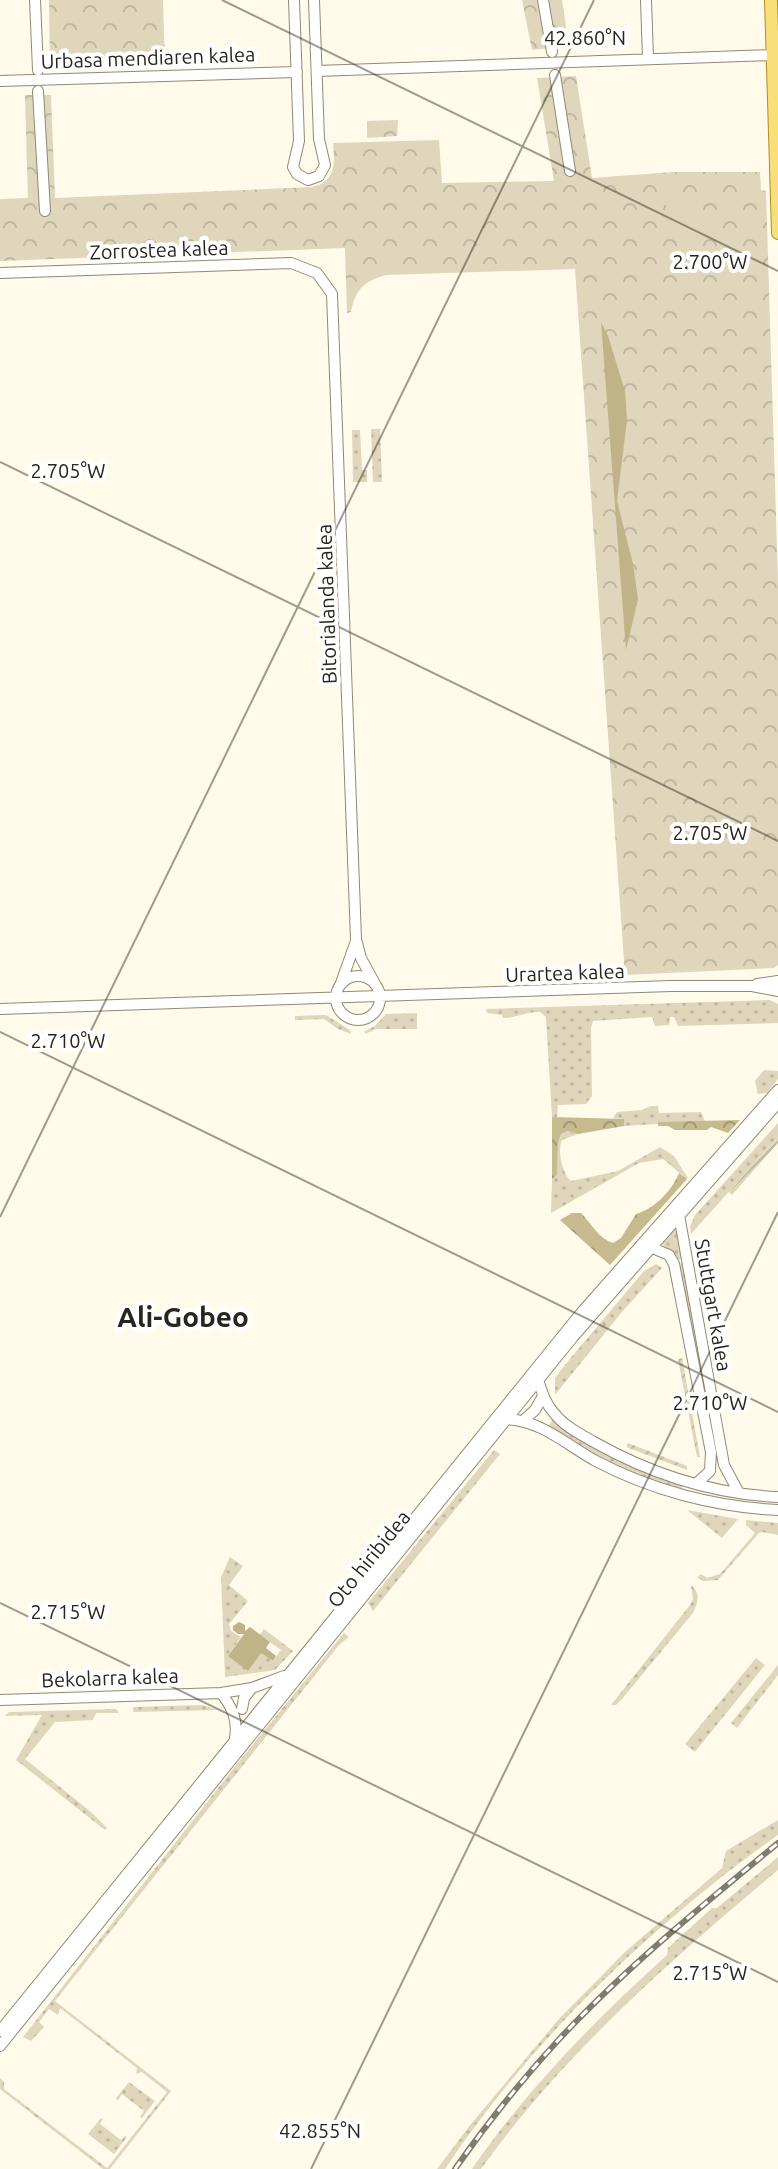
<svg xmlns="http://www.w3.org/2000/svg" width="778" height="2169" viewBox="0 0 778 2169" font-family="Ubuntu,sans-serif">
<defs>
<pattern id="grass-dots" width="8" height="8" patternUnits="userSpaceOnUse" patternTransform="scale(2)"><rect width="8" height="8" fill="#dfd6bc"/><path d="M2 2h.1M6 6h.1" fill="none" stroke="#bfb8a1" stroke-width="1.8" stroke-linecap="round"/></pattern>
<pattern id="forest-crowns" width="20" height="18" patternUnits="userSpaceOnUse" patternTransform="scale(2)"><rect width="20" height="18" fill="#c8ba8f"/><path d="M2 6a3 3 0 1 1 6 0M12 15a3 3 0 1 1 6 0" fill="none" stroke="#a29774"/></pattern>
<pattern id="park-crowns" width="20" height="18" patternUnits="userSpaceOnUse" patternTransform="scale(2)"><rect width="20" height="18" fill="#dfd6bc"/><path d="M2 6a3 3 0 1 1 6 0M12 15a3 3 0 1 1 6 0" fill="none" stroke="#bfb8a1"/></pattern>
<pattern id="garden-furrows" width="10" height="10" patternUnits="userSpaceOnUse" patternTransform="scale(2)"><rect width="10" height="10" fill="#dfd6bc"/><path d="M-1 1l2-2M0 10L10 0M9 11l2-2" fill="none" stroke="#bfb8a1"/></pattern>
</defs>
<rect width="100%" height="100%" fill="#fffaea"/>
<path fill="url(#grass-dots)" d="M371,429H380L382,482H373Z
M352,430H360L362,470H367V482H353Z
M770,1000L778,1004V1023L678,1026L674,1017H670L669,1025L655,1026L652,1017L593,1021L591,1028L592,1096L586,1104L558,1105L557,1117H552L546,1017L540,1012C527,1011 516,1018 503,1018L502,1015L487,1013L486,1009Z
M417,1013V1029H376L365,1034V1031L375,1026L386,1014Z
M326,1015L350,1030L351,1034L338,1029L324,1019L295,1020V1016Z
M764,1070L778,1071V1079L767,1093L758,1094L755,1081Z
M651,1106H658L659,1113L701,1112L705,1121L624,1126L623,1119L613,1118L617,1112L642,1110Z
M778,1123V1137L691,1234L690,1227L695,1215Z
M567,1131L578,1134L562,1140C557,1151 562,1173 571,1181L618,1171L660,1147L674,1156L688,1178L687,1179L663,1159L639,1163L551,1213L552,1179L557,1175L558,1143L561,1134Z
M676,1224L681,1259L676,1260L660,1241Z
M682,1263L701,1360H697L678,1264Z
M656,1264L662,1268L621,1313L555,1395V1378L564,1366L644,1271Z
M553,1419L683,1484L681,1492C633,1475 591,1454 549,1426Z
M494,1450L500,1454L373,1611L368,1603Z
M687,1510L738,1519L722,1538Z
M746,1520L778,1523V1535L762,1532L759,1533L718,1580L703,1581L697,1577L701,1574L707,1578L720,1574L755,1533L746,1525Z
M230,1557L243,1566L229,1585L248,1601L229,1624L231,1631L241,1637L228,1656L261,1653L273,1661L281,1650L260,1635L264,1629L293,1651L275,1670L225,1677L221,1577Z
M691,1585C701,1593 698,1603 693,1613L622,1699L616,1705H611L690,1605L693,1599Z
M344,1633L349,1637L339,1645L55,2001L171,2091L110,2169H103L0,2089V2078L4,2082V2089L107,2168L167,2092L142,2072L136,2074L137,2068L60,2008L58,2015L49,2009L39,2022L44,2027L31,2041L23,2037L241,1759Z
M756,1658L765,1665L695,1752L685,1744Z
M778,1665V1675L737,1728L731,1723Z
M76,1676H112V1684H76Z
M202,1705L218,1710L133,1712V1707Z
M116,1709L119,1713H96L93,1720L55,1722L25,1759L91,1812L107,1828L105,1830L16,1760L42,1715L5,1716L9,1712Z
M778,1820V1835C653,1924 530,2041 445,2169H437L471,2124L558,2020L625,1952L722,1868L726,1851Z
M778,1857V1870C669,1962 564,2053 481,2169H472C527,2089 596,2019 667,1955L668,1948L712,1908H717Z
M129,2082L155,2101L142,2118L140,2117L144,2111L122,2094L118,2100L116,2098Z
M101,2118L103,2119L100,2124L121,2140L125,2136L127,2137L114,2154L88,2134Z"/>
<path fill="url(#forest-crowns)" d="M552,1117L624,1119V1126L578,1134L567,1131L561,1134L558,1143L557,1175L552,1179Z
M740,1120L728,1133L711,1127L707,1130H675L668,1126H658V1122Z
M679,1173L687,1179L610,1265L560,1220L572,1213H581C591,1223 599,1239 613,1243L621,1238L636,1214C654,1209 672,1191 679,1173Z"/>
<path fill="url(#park-crowns)" d="M49,0H163L165,63L50,68Z
M522,0H562L569,46L532,50Z
M576,76L592,178L673,172H760L761,190L766,191L778,582V965L774,968L625,975L575,269L386,275C364,281 355,290 351,312L347,313L345,248L0,261V199L28,198L25,95H51L55,198L312,187C336,182 335,163 333,143L439,140L442,183L554,181L537,78Z
M398,120L397,136L367,138V121Z"/>
<path fill="url(#garden-furrows)" d="M778,1137V1143L732,1195L729,1192Z
M682,1358L700,1457H697L678,1359Z
M628,1443L687,1466V1470L629,1448L626,1446Z"/>
<path fill="#dfd6bc" d="M696,195L705,235L673,238L665,200Z"/>
<path fill="#c1b388" d="M601,322L608,336L625,391L627,420L617,501L633,564L638,599L626,650Z
M239,1622L245,1625V1631L250,1627L270,1642L266,1648L276,1656L273,1661L261,1653L248,1671L228,1656L244,1634H238L233,1630V1626Z"/>
<g fill="none" stroke-linecap="round" stroke-linejoin="round">
<defs>
<path id="minor" d="M35,0L38,70
M294,0L299,141L293,167L297,174L308,180L319,176L325,165L319,139L314,0
M543,0L552,52
M646,0L648,58
M317,71L773,55
M555,75L570,171
M0,81L297,72
M38,91L45,211
M0,273L291,263L317,273L332,294L356,939L361,958L374,982
M336 998a22 22 0 1 1 44 0a22 22 0 1 1-44 0Z
M341,983L356,941
M757,984L778,981
M0,1009L671,986H752L778,991
M679,1215L724,1465L739,1493
M650,1247L669,1255L674,1264L711,1452L710,1471L696,1484
M538,1380C542,1392 545,1403 554,1413C564,1426 580,1434 594,1442C651,1474 713,1494 778,1497
M506,1419C542,1421 564,1443 594,1460C650,1490 715,1507 778,1510
M524,1420L535,1410L543,1396
M221,1693C232,1707 238,1719 235,1738
M0,1700L221,1693L252,1688L284,1676
M242,1709L244,1698L252,1688
M0,2031L581,1313L778,1090
M0,2046L573,1337L778,1103"/>
<path id="major" d="M771,0L778,233"/>
</defs>
<use href="#minor" stroke="#918972" stroke-width="12"/>
<use href="#major" stroke="#ad901f" stroke-width="14"/>
<use href="#minor" stroke="#fff" stroke-width="10"/>
<use href="#major" stroke="#f8df7a" stroke-width="12"/>
<defs>
<path id="rail" d="M455,2169C488,2122 524,2077 563,2035C629,1965 704,1904 778,1843"/>
</defs>
<use href="#rail" stroke="#7f7b6f" stroke-width="6"/>
<use href="#rail" stroke="#fff" stroke-width="3" stroke-dasharray="9" stroke-linecap="butt"/>
</g>
<path fill="none" stroke="#28251c" stroke-width="2" stroke-opacity="0.45" d="M222,0L778,271M0,462L778,841M0,1032L778,1412M0,1217L594,0M0,1603L778,1982M311,2169L778,1212"/>
<g text-anchor="middle" stroke-width="8" stroke-linejoin="round" paint-order="stroke">
<g font-size="20" fill="#28251c" stroke="#fff">
<text transform="translate(148 58) rotate(-2)" y="7">Urbasa mendiaren kalea</text>
<text transform="translate(159 250) rotate(-2)" y="7">Zorrostea kalea</text>
<text transform="translate(327 604) rotate(-92)" y="7">Bitorialanda kalea</text>
<text transform="translate(565 973) rotate(-2)" y="7">Urartea kalea</text>
<text transform="translate(713 1305) rotate(80)" y="7">Stuttgart kalea</text>
<text transform="translate(369 1559) rotate(-51)" y="7">Oto hiribidea</text>
<text transform="translate(110 1678) rotate(-2)" y="7">Bekolarra kalea</text>
</g>
<g font-size="28" font-weight="bold" fill="#28251c" stroke="#fff">
<text x="183" y="1327">Ali-Gobeo</text>
</g>
</g>
<g font-size="20" text-anchor="middle" fill="#28251c" stroke="#fff" stroke-width="8" stroke-linejoin="round" paint-order="stroke">
<text x="585" y="45">42.860°N</text>
<text x="710" y="269">2.700°W</text>
<text x="68" y="478">2.705°W</text>
<text x="710" y="840">2.705°W</text>
<text x="68" y="1048">2.710°W</text>
<text x="710" y="1410">2.710°W</text>
<text x="68" y="1619">2.715°W</text>
<text x="710" y="1980">2.715°W</text>
<text x="320" y="2138">42.855°N</text>
</g>
</svg>
